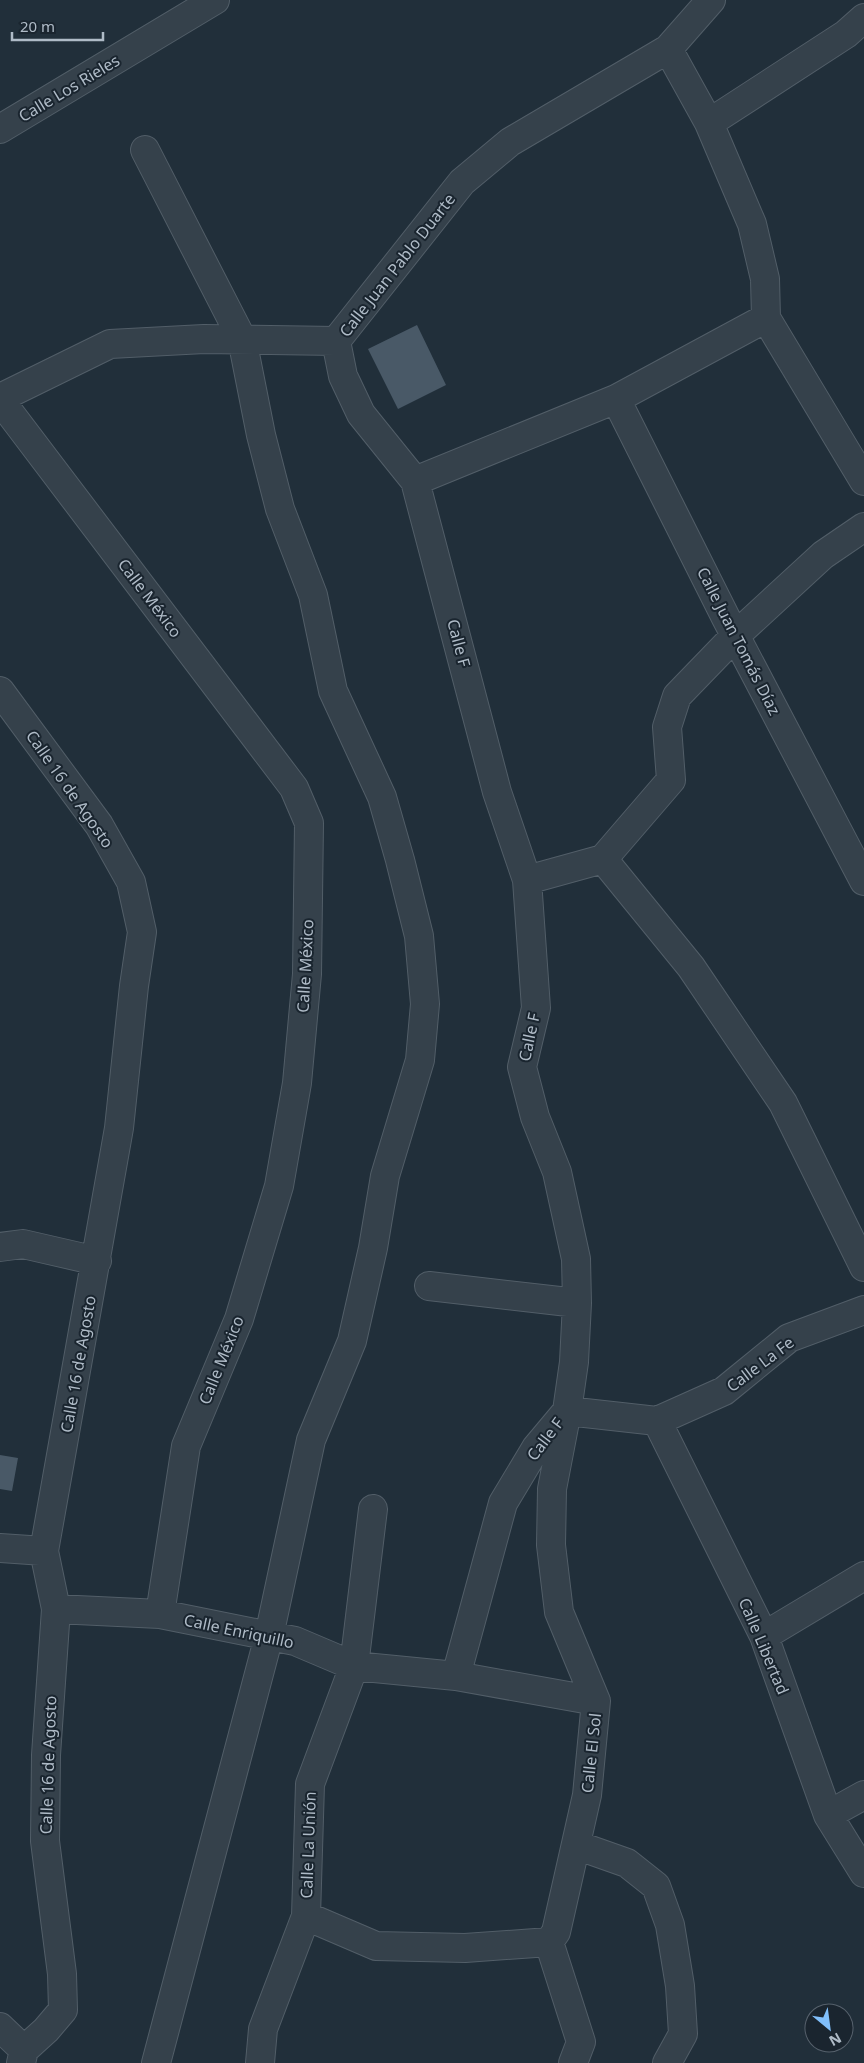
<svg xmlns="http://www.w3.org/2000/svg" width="864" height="2063" viewBox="0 0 864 2063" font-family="'Noto Sans',sans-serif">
<rect width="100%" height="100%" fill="#212f3a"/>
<path fill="#495967" d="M417,325L446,385L398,409L368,349Z
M0,1455L18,1458L12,1491L0,1489Z"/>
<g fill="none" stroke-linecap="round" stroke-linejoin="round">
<defs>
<path id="minor" d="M668,49L709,123L752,224L765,279L766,318L864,481
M709,123L846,34L864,18
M145,150L242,339L261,435L280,509L313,595L333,691L382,797L400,860L419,936L425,1004L420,1060L385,1176L373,1248L352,1341L311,1440L269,1636L156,2063
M336,341L343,376L361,414L415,481L497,792L527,880L536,1008L522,1067L535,1117L557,1172L576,1259L577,1303L574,1362L567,1411L536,1448L503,1503L456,1676
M336,341L462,182L510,142L668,49L711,0
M0,398L110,344L204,339L336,341
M616,399L726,618L864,881
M0,400L294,788L309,823L307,974L297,1083L279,1186L239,1319L186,1446L160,1614
M415,481L616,399L766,318
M0,691L99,825L131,882L142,932L134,986L119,1128L44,1551L56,1609L46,1755L45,1841L62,1974L63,2010L46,2030L24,2050L21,2063
M603,859L691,967L783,1103L864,1267
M527,880L603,859L671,780L667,727L677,696L735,636L823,555L864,527
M0,1247L23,1244L97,1261
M429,1286L577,1303
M657,1421L764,1636L828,1815L864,1873
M0,1548L44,1551
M56,1609L160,1614L295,1641L354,1666L456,1676L596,1701
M764,1636L864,1576
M828,1815L864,1795
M576,1845L627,1863L656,1886L670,1925L680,1986L683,2034L667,2063
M306,1916L376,1946L465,1948L549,1942
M0,2027L24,2050
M260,2063L263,2029L306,1916L310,1784L354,1666L373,1509
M573,2063L581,2042L549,1942L556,1932L587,1795L596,1701L559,1612L551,1545L552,1489L567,1411L657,1421L724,1391L789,1338L864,1310"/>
<path id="tertiary" d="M0,129L215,0"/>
</defs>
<use href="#minor" stroke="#525e68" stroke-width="30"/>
<use href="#tertiary" stroke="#525e68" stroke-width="30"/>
<use href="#minor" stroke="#35414b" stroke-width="28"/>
<use href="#tertiary" stroke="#35414b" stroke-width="28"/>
</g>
<g text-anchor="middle" stroke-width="4" stroke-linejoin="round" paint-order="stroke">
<g font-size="16" fill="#afbbc7" stroke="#1a252f">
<text transform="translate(69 88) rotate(-31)" y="6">Calle Los Rieles</text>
<text transform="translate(397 265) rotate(-52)" y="6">Calle Juan Pablo Duarte</text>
<text transform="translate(150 598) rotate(53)" y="6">Calle México</text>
<text transform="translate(739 641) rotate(63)" y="6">Calle Juan Tomás Díaz</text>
<text transform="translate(459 643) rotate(75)" y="6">Calle F</text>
<text transform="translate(70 789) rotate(55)" y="6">Calle 16 de Agosto</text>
<text transform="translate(305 966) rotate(-87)" y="6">Calle México</text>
<text transform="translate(529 1037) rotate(-78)" y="6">Calle F</text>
<text transform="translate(221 1360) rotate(-68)" y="6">Calle México</text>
<text transform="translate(78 1364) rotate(-80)" y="6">Calle 16 de Agosto</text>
<text transform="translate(760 1364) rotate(-37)" y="6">Calle La Fe</text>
<text transform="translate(545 1439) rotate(-53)" y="6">Calle F</text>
<text transform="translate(239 1631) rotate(12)" y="6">Calle Enriquillo</text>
<text transform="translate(764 1646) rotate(67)" y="6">Calle Libertad</text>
<text transform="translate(591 1753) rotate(-84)" y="6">Calle El Sol</text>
<text transform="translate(48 1765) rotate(-88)" y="6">Calle 16 de Agosto</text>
<text transform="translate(308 1845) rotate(-88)" y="6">Calle La Unión</text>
</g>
</g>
<g transform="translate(829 2028) rotate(151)"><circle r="24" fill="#1a252f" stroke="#56616c"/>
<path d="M0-4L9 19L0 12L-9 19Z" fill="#80bffb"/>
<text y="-8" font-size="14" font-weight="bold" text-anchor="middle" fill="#afbbc7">N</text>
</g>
<path d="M12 32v8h91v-8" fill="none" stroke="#afbbc7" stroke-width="2.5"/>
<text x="20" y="32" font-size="15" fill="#afbbc7" stroke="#1a252f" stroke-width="4" paint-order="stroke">20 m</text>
</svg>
